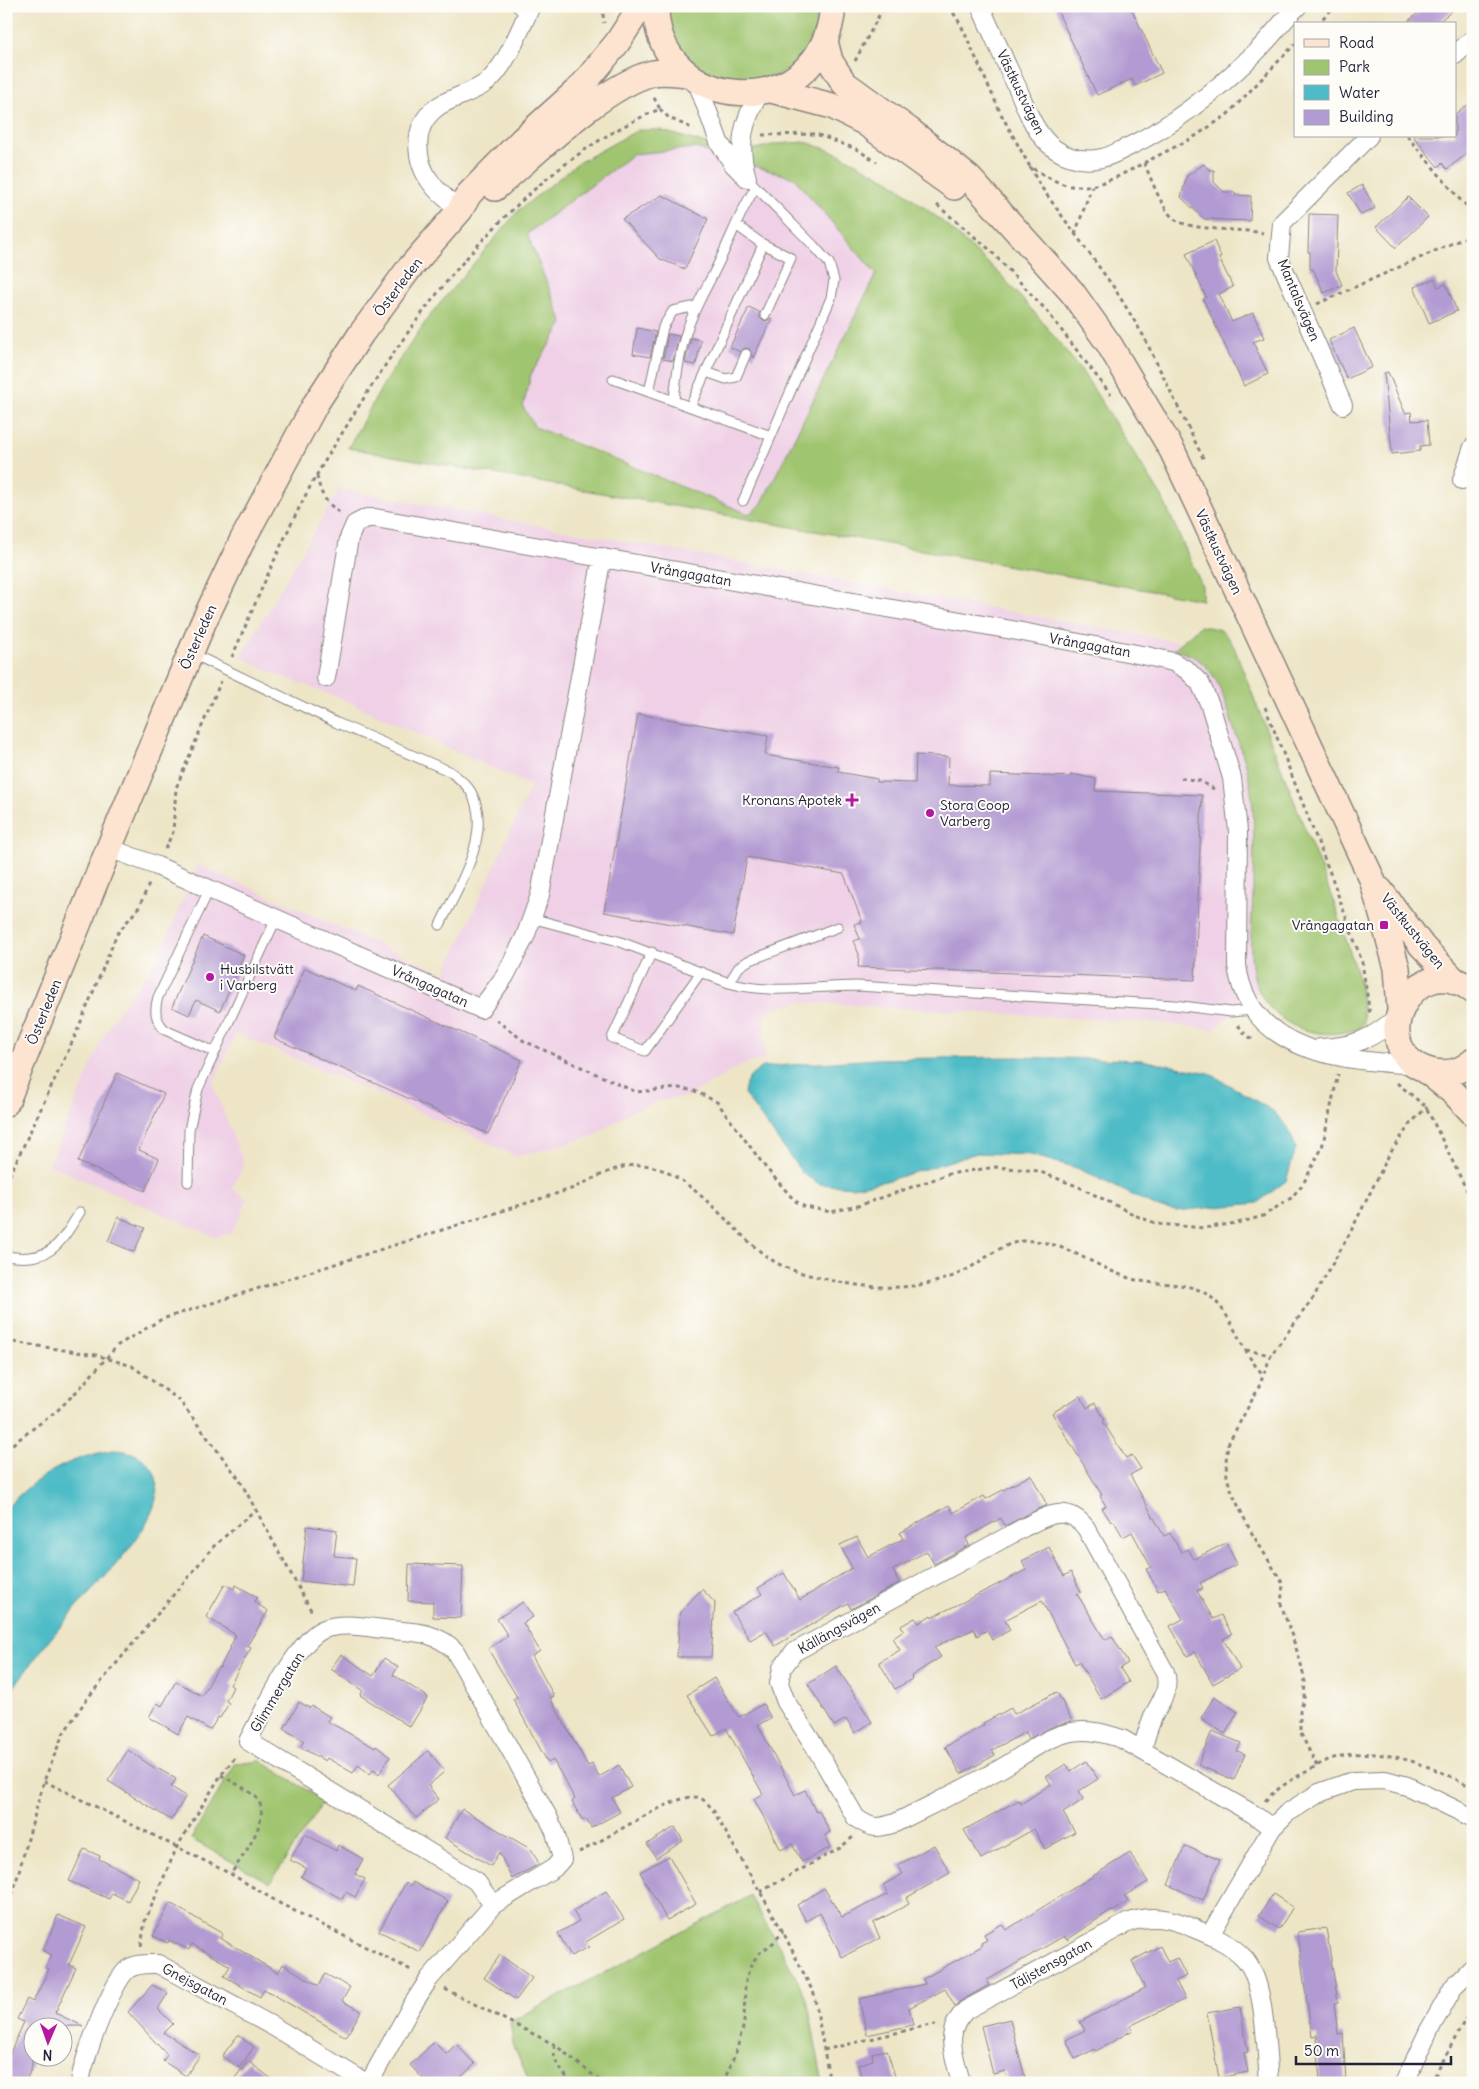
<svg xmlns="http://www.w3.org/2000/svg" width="1479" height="2089" viewBox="0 0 1479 2089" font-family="Delius,sans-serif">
<rect width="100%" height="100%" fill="#fdfcf7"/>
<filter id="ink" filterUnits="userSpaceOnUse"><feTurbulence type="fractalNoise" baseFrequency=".02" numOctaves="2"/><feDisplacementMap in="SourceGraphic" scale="10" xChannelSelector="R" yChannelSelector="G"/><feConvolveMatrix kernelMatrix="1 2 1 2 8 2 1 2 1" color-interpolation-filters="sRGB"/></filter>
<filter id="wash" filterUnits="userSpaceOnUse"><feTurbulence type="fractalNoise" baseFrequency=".0096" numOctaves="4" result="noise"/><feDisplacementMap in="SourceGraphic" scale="20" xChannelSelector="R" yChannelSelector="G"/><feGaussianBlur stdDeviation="1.12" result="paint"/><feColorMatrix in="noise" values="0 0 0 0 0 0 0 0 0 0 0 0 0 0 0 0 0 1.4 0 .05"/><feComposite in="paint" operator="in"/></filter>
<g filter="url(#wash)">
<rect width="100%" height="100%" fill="#ede5c6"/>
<path fill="#efd0e6" d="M695,148L794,178L876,274L761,505L749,514L587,446L535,427L523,407L531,374L563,323L527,234L633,154Z
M339,489L1182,643L1175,649L1196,658L1209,671L1218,685L1226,705L1250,783L1253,834L1252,962L1259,991L1213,1030L1162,1023L799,1002L771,1008L764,1015L763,1022L765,1059L742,1065L687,1097L658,1101L630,1112L592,1137L516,1157L468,1133L236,1033L213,1085L244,1164L232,1189L248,1199L231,1234L216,1237L49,1165L104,1035L114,1018L158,958L198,865L445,974L531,786L347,701L268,671L241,657Z"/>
<path fill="#a0c570" stroke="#617456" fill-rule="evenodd" d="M666,6H819L816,29L810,44L789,68L776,76L730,83L689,62L672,37Z
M638,130H660L706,144L756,149L776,144L806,142L837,153L890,181L943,222L1000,274L1040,319L1082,371L1162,497L1202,586V600L348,448L387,378L431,314L518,211L578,163ZM695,148L794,178L876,274L761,505L749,514L535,427L523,407L531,374L563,323L527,234L633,154Z
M1200,626C1221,629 1224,629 1234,647L1336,908L1360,984L1364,1023C1360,1030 1352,1030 1345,1032C1305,1040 1264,1018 1254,977C1248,951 1252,921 1253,894C1253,858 1256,820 1250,784C1247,763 1238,743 1232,723C1225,701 1217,671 1196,658C1189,654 1181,652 1174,649Z
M261,1761L324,1801L270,1883L191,1839L235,1764Z
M750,1896L783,1953L807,1999L823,2083H530L513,2044L510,2022Z"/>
<path fill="#4ebcc6" stroke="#386f80" d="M1015,1057L1141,1060L1209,1073L1273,1111L1288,1127L1296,1148L1286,1181L1257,1203L1176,1211L1157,1207L1077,1168L1031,1155L977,1153L886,1181L852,1187L820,1184L803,1174L744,1094C745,1080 751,1075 763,1067L876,1059Z
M114,1450C130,1451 140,1454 150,1466C182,1507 100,1580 76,1608C51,1637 28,1667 6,1698V1509C35,1476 70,1457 114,1450Z"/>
<g id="blocks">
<path fill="#b29ad2" d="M1055,6H1130L1162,73L1135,86L1132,79L1097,95Z
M1426,6H1458L1436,24H1405Z
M1473,101V149L1447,169L1442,163L1438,167L1413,136H1455V114Z
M1204,164L1209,170H1214V182L1224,192H1235V195L1251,196L1250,221L1204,219L1181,197L1187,176Z
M1362,185L1375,208L1361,215L1348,193Z
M662,195L708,219L685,269L660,259L622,219Z
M1408,197L1428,217L1396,248L1376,227Z
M1309,214L1338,215L1336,271L1342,285L1324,293L1313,269H1310V252H1308Z
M1214,241L1221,257L1219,258L1233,287L1219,294L1232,322L1253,313L1264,338L1253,342L1268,374L1244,386L1203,299L1206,297L1186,254Z
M1435,279L1438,287L1446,284L1457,311L1429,323L1414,287Z
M749,307L759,312V316L762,320L766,321L772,318L753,358L749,349L745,348L740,352L730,347Z
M637,328L656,332L650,357L633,354Z
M1354,328L1372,367L1347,379L1329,340Z
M668,334L679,336L673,361L663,359Z
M691,338L701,340L696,365L685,363Z
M1388,372L1405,413L1411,412L1412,421L1427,420L1429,445L1420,446V451L1392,454L1384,373Z
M638,714L768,736L765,755L839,767L838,772L877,779V782L915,783L916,755L949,757L948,785L990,786V774L1071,777V774L1096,779L1095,791L1202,795L1195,980L858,967L859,954L853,941L860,939L854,924L862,922L844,874L747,857L733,935L604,912Z
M203,936L244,955L220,1011L196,1000L189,1015L172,1007Z
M305,968L356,991L358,986L522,1060L488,1134L274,1038Z
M117,1073L164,1094L139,1150L159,1159L145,1191L78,1162Z
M118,1217L145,1228L134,1252L108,1241Z
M1080,1396L1087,1408L1095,1403L1105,1420L1103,1422L1126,1458L1132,1455L1141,1469L1130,1475L1164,1536L1170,1533L1181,1552L1188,1549L1194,1559L1226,1543L1237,1564L1200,1583L1203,1588L1197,1591L1213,1619L1221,1615L1232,1634L1223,1639L1240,1669L1213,1684L1195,1652L1187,1656L1170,1626L1183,1619L1165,1588L1158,1591L1146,1569L1151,1567L1132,1532L1123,1537L1114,1521L1111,1522L1102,1508L1106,1506L1100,1496L1102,1495L1052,1413Z
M1031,1475L1047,1505L1005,1526L1001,1518L966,1538L969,1545L934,1564L927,1551L893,1570L899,1583L851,1609L848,1603L775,1646L766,1631L750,1640L732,1612L762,1594L758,1588L784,1573L800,1600L852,1568L840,1545L857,1537L868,1557L903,1539L900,1533L949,1505L953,1513L984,1496L986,1499Z
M307,1526L337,1530L334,1556L356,1558L353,1587L301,1581Z
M1049,1547L1064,1576L1071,1572L1081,1592L1077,1594L1105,1640L1112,1636L1128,1663L1120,1668L1129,1682L1101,1699L1079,1662L1075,1664L1042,1601L1005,1620L1010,1630L992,1640L987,1630L977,1636L974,1629L934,1647L941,1657L911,1676L912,1679L895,1689L879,1662L900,1650L892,1638L904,1630L901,1626L915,1618L919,1623L931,1615L932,1617L961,1603L1026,1570L1022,1561Z
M409,1564L463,1566L461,1618L433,1617V1602L408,1601Z
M225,1584L234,1589L236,1585L257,1597L254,1602L268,1611L247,1646L251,1648L230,1685L233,1687L226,1701L229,1703L220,1718L218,1717L210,1730L188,1717L178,1734L149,1717L157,1703L162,1706L176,1681L202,1696L218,1667L220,1668L236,1635L206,1617Z
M702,1589L715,1603L711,1657H677L680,1612Z
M523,1602L533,1617L523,1623L540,1651L532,1656L554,1696L550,1698L588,1766L592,1764L599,1777L619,1765L631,1787L612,1798L620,1812L591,1828L586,1819L583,1821L572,1802L575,1799L553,1760L548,1763L513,1699L517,1697L488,1649L508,1636L497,1619Z
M341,1654L373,1676L384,1658L398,1667L393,1675L428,1697L410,1727L360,1695L363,1691L331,1669Z
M836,1666L872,1722L855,1733L846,1719L834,1726L808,1684Z
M714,1678L739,1717L763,1704L771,1718L758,1725L795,1795L805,1790L816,1812L819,1811L830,1832L825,1835L831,1847L802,1862L792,1844L781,1850L754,1799L763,1794L726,1728L713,1736L687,1695Z
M1057,1692L1072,1721L1054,1726L1029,1739L1026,1732L992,1750L995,1755L961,1774L945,1747L984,1725L983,1723L1011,1708L1014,1714Z
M1214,1697L1238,1712L1225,1734L1201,1718Z
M299,1702L310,1708L312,1706L330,1717L327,1721L375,1748L376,1746L390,1757L379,1774L374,1769L370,1774L358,1765L353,1773L327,1758L325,1761L300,1747L304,1741L284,1729Z
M1212,1731L1241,1743L1237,1751L1245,1754L1234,1780L1198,1765Z
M128,1750L156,1769L157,1768L176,1779L171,1787L186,1796L171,1820L108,1781Z
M428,1751L445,1771L428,1786L439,1799L416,1818L388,1785Z
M1086,1761L1098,1779L1079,1791L1084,1799L1063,1813L1075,1832L1045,1849L1034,1829L981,1859L964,1830L1019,1800L1021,1804L1051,1784L1046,1776L1066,1764L1071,1771Z
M462,1809L532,1850L539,1864L512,1879L499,1852L491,1866L445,1838Z
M675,1827L683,1841L656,1858L647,1844Z
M305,1834L336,1851L338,1845L363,1859L355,1874L365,1879L355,1897L346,1892L342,1899L301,1877L306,1868L290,1860Z
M934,1845L950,1873L906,1898L909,1904L873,1923L880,1938L842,1957L820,1913L806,1921L797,1905L824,1888L842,1917L888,1894L883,1885L903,1874L898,1865Z
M1185,1846L1220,1860L1203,1900L1168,1885Z
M84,1849L100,1856L99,1859L139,1879L128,1901L112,1893L109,1899L69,1881Z
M1130,1853L1148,1882L1124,1896L1128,1902L1112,1912L1111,1910L1067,1940L1064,1936L986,1981L989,1985L961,2001L955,2006L945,1989L909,2008L913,2025L867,2035L859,1999L925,1984L923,1979L982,1946L981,1943L987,1940L984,1934L1002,1924L1006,1930Z
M669,1856L696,1904L667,1920L640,1872Z
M406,1882L411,1886L413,1882L448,1901L420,1952L379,1931Z
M606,1891L624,1919L586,1942L589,1947L571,1956L558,1933L579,1921L573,1911Z
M1273,1894L1293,1907L1279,1929L1259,1916Z
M170,1903L223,1934L220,1938L278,1973L283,1964L319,1986L325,1974L350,1987L342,2001L361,2011L346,2037L264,1989L260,1997L224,1976L230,1966L192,1944L189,1950L169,1940L168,1943L153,1936Z
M58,1915L86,1927L69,1965L76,1968L55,2013L83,2026H32V2067L25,2083H6V2062L24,2022L17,2019L27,1999L33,2002L49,1969L46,1968L52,1955L43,1951Z
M1326,1928L1338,2002L1334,2003L1338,2034L1343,2033L1346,2082L1320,2083L1317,2035L1312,2036L1303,1975L1298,1932Z
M1160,1946L1168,1962L1177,1958L1186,1976L1176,1981L1185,1999L1130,2026L1133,2030L1096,2051L1095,2049L1075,2059L1066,2040L1085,2030L1080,2022L1145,1988L1132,1961Z
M500,1955L532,1978L516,2000L484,1978Z
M152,1985L168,1993L158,2009L173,2024L164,2033L200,2055L186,2076L163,2061L167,2055L128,2012Z
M1240,2007L1248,2052L1244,2053L1248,2072L1219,2078L1207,2013Z
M1010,2019L1025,2078L1008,2083L1005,2071L993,2074L981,2026Z
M238,2035L254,2047L239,2068L222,2056Z
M434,2042L446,2054L456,2044L475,2064L455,2083H427L410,2065Z
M887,2050L897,2083H863L858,2065L873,2060L872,2053Z
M248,2061L277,2083H231Z"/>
</g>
</g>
<g filter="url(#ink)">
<use href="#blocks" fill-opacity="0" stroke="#888480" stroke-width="1"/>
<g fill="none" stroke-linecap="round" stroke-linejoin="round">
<defs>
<path id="lane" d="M516,6L527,16
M761,243L791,258L765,315
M706,372L726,379L736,377L746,354
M613,379L771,436
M649,392L663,327L673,311L697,306
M674,401C676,378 679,355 686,333C694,307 709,284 720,260C732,235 741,209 756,187
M690,407L762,247L761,243L736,225
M743,501L831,298L834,280L829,263L814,246L747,178
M193,654L337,723L449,771C457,777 466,783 471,792C494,833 457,889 440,925
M209,890L158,997C154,1010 155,1020 165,1030L215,1052
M531,918L618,941L729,983C771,995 814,986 857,986L1174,1005L1231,1012L1253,1010
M652,952L612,1038L645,1051L701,972
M729,983L739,967L748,961L838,927
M188,1182L189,1130L198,1089L276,919
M6,1256C51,1263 59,1245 80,1212"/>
<path id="street" d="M980,6C993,34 1005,62 1018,89C1025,106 1032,125 1044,139C1058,156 1081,163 1102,158C1112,156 1121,150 1130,146C1176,124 1218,89 1254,54C1270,39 1282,21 1298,6
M1455,55L1473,39
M696,79L719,142L733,164L747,178
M747,178C737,143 743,122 760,92
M460,210C451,202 439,194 432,184C415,162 411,127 436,108C448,98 472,94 487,82C506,67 520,29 531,6
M1343,405L1279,258L1282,223L1369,136
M1462,480L1473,447
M326,678L349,538L355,524L367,518H375L1012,630L1147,656L1173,662L1187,670L1200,683L1210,705L1232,778L1238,831L1237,965C1248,1054 1346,1061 1417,1065
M109,848L157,866L481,1009L505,976L525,937L540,895L602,557
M1320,1048C1353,1047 1373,1039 1397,1017
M1142,1750C1145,1739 1148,1729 1152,1719C1159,1703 1171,1691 1165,1672L1086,1528C1067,1503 1046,1516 1023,1528L794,1652L782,1668L779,1683L786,1702L814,1745L856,1818C872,1829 877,1829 895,1823C930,1806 965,1788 1000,1769C1021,1757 1043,1739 1067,1733C1086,1728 1104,1733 1122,1739L1253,1814L1272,1828
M1210,1935L1272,1828L1287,1813L1319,1793L1353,1781L1385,1780L1407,1786L1473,1818
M80,2083C82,2062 112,1981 128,1969C137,1963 148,1964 158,1964L276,2028L366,2083
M369,2083L411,2007L429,1979L493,1905L476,1881L248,1741C262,1715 297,1641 322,1630C342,1621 370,1628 391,1630C415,1632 437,1632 455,1651L548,1817L555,1832L562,1859L554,1868L493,1905
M961,2083C955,2055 942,2033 966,2010L1127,1923C1150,1914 1171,1918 1193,1928C1210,1935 1230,1943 1243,1957C1266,1979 1266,2051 1269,2083
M1404,2083L1428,2032L1454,1986L1473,1967"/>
<path id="secondary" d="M656,6C655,114 823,129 833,6
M825,41L830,61L844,83L909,130L969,178L1072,292L1109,344L1172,450L1372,879L1397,968L1400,1009
M771,90L832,106L864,122L954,187
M495,188C535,154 604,85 653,73C665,71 676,73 688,74
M1380,890L1422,946L1456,982
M1473,991C1414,943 1360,1051 1430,1071C1445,1075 1461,1072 1473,1061
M1424,1069L1454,1093L1473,1113
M6,1103L109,848L203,623L242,541L316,403L361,334L408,270L460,210L469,194L522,140L581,87L617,43L641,6"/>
</defs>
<use href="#lane" stroke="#888480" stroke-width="11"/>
<use href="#street" stroke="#888480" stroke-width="20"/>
<use href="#secondary" stroke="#888480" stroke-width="28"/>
<path stroke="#888480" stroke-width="3" stroke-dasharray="4 4" stroke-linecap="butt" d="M602,6L604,23
M949,6L961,25L1001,114L1030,167L1053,180L1068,186H1092L1115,178L1194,137L1227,115L1295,44
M1317,24L1335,6
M855,61L884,6
M660,109L669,118L694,129
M762,135L816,134L856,149L877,162
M1407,136L1462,202L1473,210
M1144,163C1151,178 1161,207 1173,218C1189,232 1241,228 1263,233
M1030,167L1039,184L1115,289L1143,335L1204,460
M937,205L989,249L1046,310L1111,395
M1075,234L1092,186
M1317,304L1473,234
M317,476C321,495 324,501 340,513
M232,657C257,600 281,541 311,485C322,465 334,446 346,427C419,306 525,164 660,109L653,96
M1265,707L1332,878L1362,962L1370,1015
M1181,778L1200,781L1214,789
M165,849L173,832L176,788L221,681
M496,1020L524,1041L636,1092L679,1088L695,1091L717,1102L766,1168L794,1200L805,1207L831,1212L858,1206L949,1174L996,1167L1038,1171L1079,1187L1139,1217L1158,1224L1204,1228L1242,1222L1263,1216L1291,1198L1303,1184L1322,1148L1338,1074
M1238,1025L1245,1034L1255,1041
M1397,1083L1426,1107L1473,1203
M6,1183L75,1036L117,934L139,907L150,882
M6,1341L96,1355L132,1366L179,1400L239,1479L313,1614
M1246,1350L1271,1355
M6,1449L59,1409L80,1388L118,1345L162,1319L571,1189C592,1180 615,1165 638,1165C686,1164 732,1233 769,1258C784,1269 804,1274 822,1278C868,1290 923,1293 966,1270C986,1259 1000,1244 1023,1241C1060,1237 1100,1271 1136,1280C1161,1286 1191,1280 1212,1298C1234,1317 1241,1353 1263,1374
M1317,1766L1300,1732V1711L1304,1699L1305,1682L1300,1660L1281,1604L1283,1584L1250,1530L1234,1497L1227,1478L1226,1461L1228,1444L1258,1389L1271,1355L1313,1298L1350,1233L1389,1155L1410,1124L1427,1107
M221,1775C232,1782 246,1788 255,1796C275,1816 242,1856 231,1874
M44,1781L231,1874L281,1904L413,1971
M1265,1801C1276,1789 1292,1779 1306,1772C1313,1768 1319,1764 1326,1761C1372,1741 1432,1765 1473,1788
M579,1852C604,1841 672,1795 695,1797C703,1797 708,1804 713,1810L783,1932L814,1994L830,2083
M760,1892L840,1848L853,1837
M6,1918L44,1781L63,1734L86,1700L214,1546L255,1510
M141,1946L145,1921L177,1847L221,1775L237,1755
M445,1989L555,2045L603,2083
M555,2045C550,2060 563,2071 571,2083
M824,2050L925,2026L936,2025
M723,2083L736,2052L744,2024L745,1985L749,1969L758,1954L773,1943L783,1932
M1431,2083L1473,2005"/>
<use href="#lane" stroke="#fff" stroke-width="9"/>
<use href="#street" stroke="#fff" stroke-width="18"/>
<use href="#secondary" stroke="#fde4d0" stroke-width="25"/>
</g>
</g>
<g fill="#b5179e" stroke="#fdfcf7" stroke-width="2">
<path d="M849.5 792.5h5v5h5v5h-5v5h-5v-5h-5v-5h5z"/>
<circle cx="930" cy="813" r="5"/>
<rect x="1379" y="920" width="10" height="10" rx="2.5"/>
<circle cx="210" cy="977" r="5"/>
</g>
<g text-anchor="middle" stroke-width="4" stroke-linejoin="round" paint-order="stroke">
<g font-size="14" fill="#22223b" stroke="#fdfcf7">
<text transform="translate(1021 92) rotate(64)" y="5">Västkustvägen</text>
<text transform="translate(398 287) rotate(-53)" y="5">Österleden</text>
<text transform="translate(1299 300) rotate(67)" y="5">Mantalsvägen</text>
<text transform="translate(1219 552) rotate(65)" y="5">Västkustvägen</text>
<text transform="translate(691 574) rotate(10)" y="5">Vrångagatan</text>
<text transform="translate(198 637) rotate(-66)" y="5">Österleden</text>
<text transform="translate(1090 645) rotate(10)" y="5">Vrångagatan</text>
<text transform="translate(1413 931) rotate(51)" y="5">Västkustvägen</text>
<text transform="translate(430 986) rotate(24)" y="5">Vrångagatan</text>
<text transform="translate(44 1012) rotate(-68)" y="5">Österleden</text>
<text transform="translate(839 1628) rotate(-29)" y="5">Källängsvägen</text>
<text transform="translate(277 1692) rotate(-59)" y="5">Glimmergatan</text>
<text transform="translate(1051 1964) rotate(-29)" y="5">Täljstensgatan</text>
<text transform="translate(195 1984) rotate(28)" y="5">Gnejsgatan</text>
</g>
<g font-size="14" fill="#22223b" stroke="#fdfcf7" text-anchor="end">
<text x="842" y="805">Kronans Apotek</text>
<text x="940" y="810" text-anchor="start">Stora Coop<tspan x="940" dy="16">Varberg</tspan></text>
<text x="1374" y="930">Vrångagatan</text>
<text x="220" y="974" text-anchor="start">Husbilstvätt<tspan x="220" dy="16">i Varberg</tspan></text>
</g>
</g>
<rect width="1479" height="2089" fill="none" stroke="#fdfcf7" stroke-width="25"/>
<rect x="1294" y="22" width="162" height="115" fill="#fdfcf7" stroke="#a5a5ac"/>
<rect x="1304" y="39" width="25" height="8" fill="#fde4d0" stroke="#a5a5ac"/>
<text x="1339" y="48" font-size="15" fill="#22223b">Road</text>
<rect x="1304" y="60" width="25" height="15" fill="#a0c570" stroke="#a5a5ac"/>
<text x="1339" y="72" font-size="15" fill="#22223b">Park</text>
<rect x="1304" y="85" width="25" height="15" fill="#4ebcc6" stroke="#a5a5ac"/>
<text x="1339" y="98" font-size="15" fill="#22223b">Water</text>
<rect x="1304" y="110" width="25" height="15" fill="#b29ad2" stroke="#a5a5ac"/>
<text x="1339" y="122" font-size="15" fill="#22223b">Building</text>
<g transform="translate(48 2042) rotate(182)"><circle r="24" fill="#fdfcf7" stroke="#a5a5ac"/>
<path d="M0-4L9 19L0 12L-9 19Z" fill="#b5179e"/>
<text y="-8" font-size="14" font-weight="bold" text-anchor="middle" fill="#22223b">N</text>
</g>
<path d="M1296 2056v8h155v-8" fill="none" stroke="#22223b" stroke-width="2.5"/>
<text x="1304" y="2056" font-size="15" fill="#22223b" stroke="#fdfcf7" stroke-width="4" paint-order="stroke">50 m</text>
</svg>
